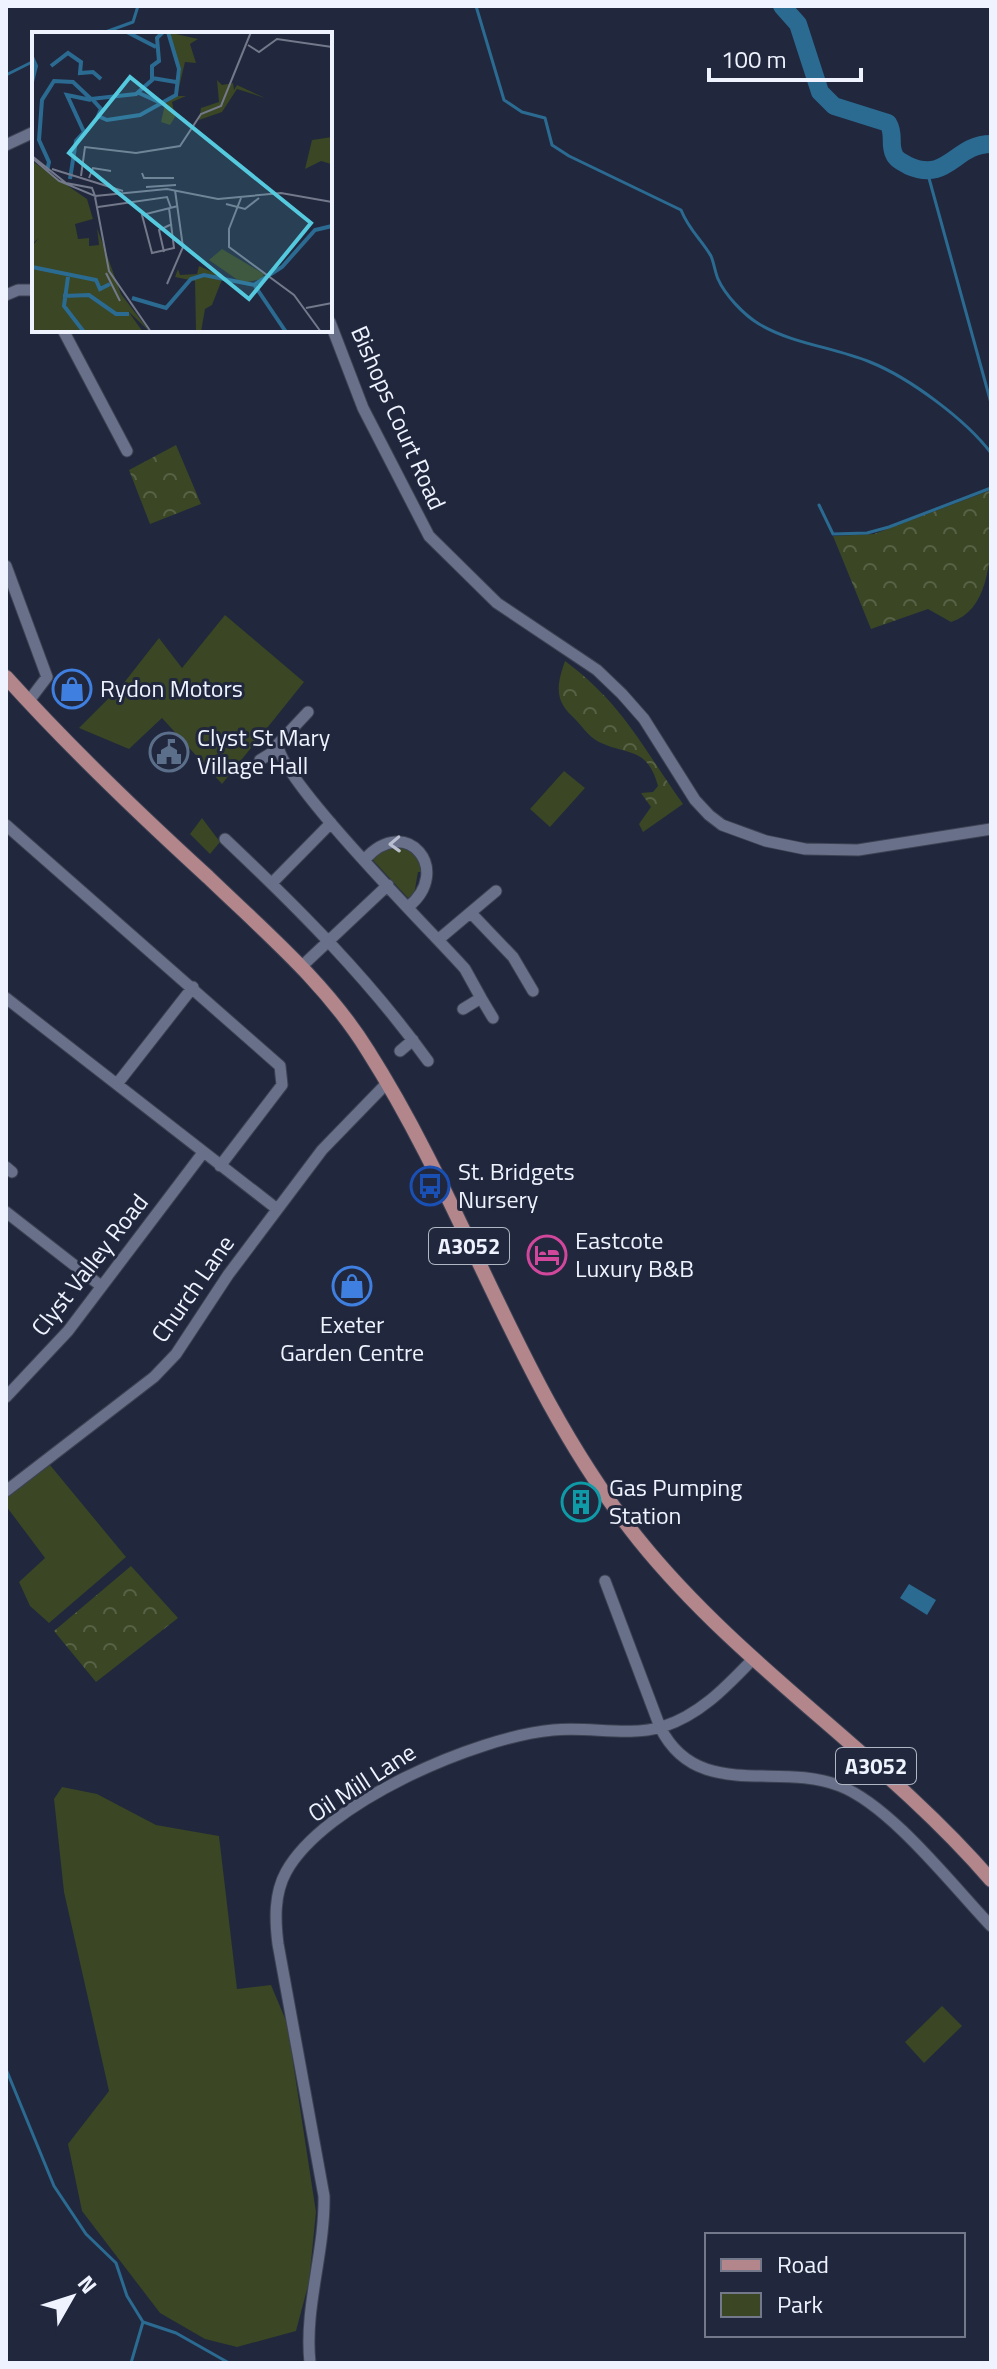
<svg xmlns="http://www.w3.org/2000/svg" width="997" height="2369" viewBox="0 0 997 2369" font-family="'Titillium Web',sans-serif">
<defs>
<pattern id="forest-crowns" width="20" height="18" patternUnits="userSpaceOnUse" patternTransform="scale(2)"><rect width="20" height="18" fill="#3a4624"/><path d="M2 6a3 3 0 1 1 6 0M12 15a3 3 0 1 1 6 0" fill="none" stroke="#576145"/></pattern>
</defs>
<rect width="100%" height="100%" fill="#21273d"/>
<path fill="#3a4624" d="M225,615L304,682L222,784L162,718L129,749L79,728L123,684L159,638L182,668Z
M564,771L585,788L550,827L530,809Z
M202,818L220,842L210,854L190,834Z
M394,844L414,851L424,872H418L414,895L408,898L371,858Z
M50,1465L126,1557L49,1623L30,1606L19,1582L45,1558L6,1506V1496Z
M62,1787L97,1794L156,1825L219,1836L237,1989L271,1985L287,2023L316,2212L309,2282L296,2331L237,2347L205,2339L160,2313L82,2211L68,2144L109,2091L64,1892L54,1799Z
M942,2006L962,2026L924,2063L905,2042Z"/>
<path fill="url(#forest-crowns)" d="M176,445L201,504L150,524L129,470Z
M991,490C991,535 997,608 951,622L928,609L871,629L833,536L874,534Z
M565,661C624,705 642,747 683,804L643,832L639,824L651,807L641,793L653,792L658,786C647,746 628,756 599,742C586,735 582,725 572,716C554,699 557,684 565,661Z
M131,1566L178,1618L96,1682L54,1631Z"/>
<path fill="#2b6b92" d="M909,1584L936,1600L927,1615L900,1598Z"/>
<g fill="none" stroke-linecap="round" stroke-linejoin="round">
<path stroke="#2b6b92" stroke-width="3" d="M476,6L504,100L522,112L545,118L552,145L569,156L681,210C689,230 701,239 711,256C714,263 715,272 718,279C725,295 744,315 759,324C793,344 833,347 870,362C910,378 966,420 991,453
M100,34L133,22L138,6
M6,75L34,61
M927,171L991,403
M819,505L833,534L867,533L889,527L991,488
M6,2069L54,2186L86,2234L116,2263L127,2296L143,2322L176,2333L229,2363
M131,2363L143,2322"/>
<path stroke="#2b6b92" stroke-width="18" d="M782,6L798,24L820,92L834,106L888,123C895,134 889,144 894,154C896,160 904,163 909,166C948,183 955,144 991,144"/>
<defs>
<path id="minor" d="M6,145L34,132
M6,295L18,290H34
M330,322L363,408L429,536L497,603L597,670L622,694L644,719L695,800L709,815L722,825L766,841L805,849L858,850L991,829
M63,330L127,451
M6,566L47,677L28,702
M308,712L278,744C278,778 433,933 465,969L481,998
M260,760L278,749
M6,825L280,1066L282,1085L220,1166
M225,839C298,908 369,979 428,1061
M365,859C406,813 454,870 408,907
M272,883L331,823
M471,913L513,957L533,991
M439,939L496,891
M302,966L388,885
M6,998L277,1209
M463,1009L481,998L493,1018
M400,1051L413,1040
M117,1084L193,987
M6,1167L12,1172
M6,1212L101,1286
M6,1397L68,1331L202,1154
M6,1491L154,1377L176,1354L228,1275L322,1150L387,1083
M605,1581L660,1727C697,1802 777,1761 840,1786C891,1806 952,1885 991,1926
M310,2363C304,2307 325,2253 324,2196L278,1944C275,1920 274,1894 286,1872C324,1803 476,1737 553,1730C589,1726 626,1737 662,1727C700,1715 726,1687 753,1659"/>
<path id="major" d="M6,677C69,747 138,813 208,877C265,932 326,983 368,1051C469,1210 519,1391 639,1540C742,1668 884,1756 991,1880"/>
</defs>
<use href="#minor" stroke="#3d4253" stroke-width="13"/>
<use href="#major" stroke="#3d4253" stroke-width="16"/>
<use href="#minor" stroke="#68708a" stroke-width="11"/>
<use href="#major" stroke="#b3868c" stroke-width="14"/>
</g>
<defs><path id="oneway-chevron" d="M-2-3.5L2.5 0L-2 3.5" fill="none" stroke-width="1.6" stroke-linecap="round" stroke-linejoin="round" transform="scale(2)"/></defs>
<use stroke="#b9bfd0" href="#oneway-chevron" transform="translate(395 844) rotate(178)"/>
<defs>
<symbol id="shop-ring" viewBox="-11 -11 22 22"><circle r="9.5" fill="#21273d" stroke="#3f7fe0" stroke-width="1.5"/><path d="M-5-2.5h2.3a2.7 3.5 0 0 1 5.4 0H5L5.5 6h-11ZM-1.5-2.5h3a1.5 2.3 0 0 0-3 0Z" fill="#3f7fe0"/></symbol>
<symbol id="civic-ring" viewBox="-11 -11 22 22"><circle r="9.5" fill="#21273d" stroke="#5c6f8a" stroke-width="1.5"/><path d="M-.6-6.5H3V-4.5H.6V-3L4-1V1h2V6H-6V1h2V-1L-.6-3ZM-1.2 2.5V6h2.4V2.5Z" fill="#5c6f8a"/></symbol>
<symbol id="bus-ring" viewBox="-11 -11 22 22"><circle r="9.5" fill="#21273d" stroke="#1a4fb4" stroke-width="1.5"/><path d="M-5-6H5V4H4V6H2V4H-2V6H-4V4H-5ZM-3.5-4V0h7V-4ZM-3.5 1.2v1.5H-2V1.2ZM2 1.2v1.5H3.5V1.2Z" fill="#1a4fb4"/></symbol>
<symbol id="hotel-ring" viewBox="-11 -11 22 22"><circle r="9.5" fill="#21273d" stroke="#d1479c" stroke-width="1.5"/><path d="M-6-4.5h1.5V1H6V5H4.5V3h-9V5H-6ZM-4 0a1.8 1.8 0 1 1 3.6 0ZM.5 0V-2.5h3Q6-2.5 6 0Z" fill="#d1479c"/></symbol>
<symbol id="building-ring" viewBox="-11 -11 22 22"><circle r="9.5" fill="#21273d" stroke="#0f9aa8" stroke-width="1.5"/><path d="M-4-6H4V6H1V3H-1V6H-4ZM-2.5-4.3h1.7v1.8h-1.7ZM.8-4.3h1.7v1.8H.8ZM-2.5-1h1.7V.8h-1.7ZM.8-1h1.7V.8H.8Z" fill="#0f9aa8"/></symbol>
</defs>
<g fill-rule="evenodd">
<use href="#shop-ring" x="50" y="667" width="44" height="44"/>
<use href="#civic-ring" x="147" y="730" width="44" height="44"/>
<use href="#bus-ring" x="408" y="1164" width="44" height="44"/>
<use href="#hotel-ring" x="525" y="1233" width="44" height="44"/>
<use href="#shop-ring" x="330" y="1264" width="44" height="44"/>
<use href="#building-ring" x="559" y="1480" width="44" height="44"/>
</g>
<g text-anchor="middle" stroke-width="6" stroke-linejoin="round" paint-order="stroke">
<g fill="#21273d" stroke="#b1b6c5" stroke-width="2">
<rect x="429" y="1228" width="80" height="36" rx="6"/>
<rect x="836" y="1748" width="80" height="36" rx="6"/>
</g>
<g font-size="22" font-weight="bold" fill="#eff3ff">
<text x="469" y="1254">A3052</text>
<text x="876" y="1774">A3052</text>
</g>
<g font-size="24" fill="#eff3ff" stroke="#21273d">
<text transform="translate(398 418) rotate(66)" y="8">Bishops Court Road</text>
<text transform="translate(90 1265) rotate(-52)" y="8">Clyst Valley Road</text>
<text transform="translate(193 1289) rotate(-55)" y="8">Church Lane</text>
<text transform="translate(362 1783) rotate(-33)" y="8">Oil Mill Lane</text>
</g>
<g font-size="24" fill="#eff3ff" stroke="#21273d" text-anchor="start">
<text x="100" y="697">Rydon Motors</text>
<text x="197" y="746">Clyst St Mary<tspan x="197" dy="28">Village Hall</tspan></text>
<text x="458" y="1180">St. Bridgets<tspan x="458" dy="28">Nursery</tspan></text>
<text x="575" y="1249">Eastcote<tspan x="575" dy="28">Luxury B&amp;B</tspan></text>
<text x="352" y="1333" text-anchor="middle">Exeter<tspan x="352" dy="28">Garden Centre</tspan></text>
<text x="609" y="1496">Gas Pumping<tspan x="609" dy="28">Station</tspan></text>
</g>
</g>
<g transform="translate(32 32)">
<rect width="300" height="300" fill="#21273d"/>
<path d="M0,129L55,167L61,187L43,192L46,207L57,206V214L67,213L65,196L89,262L118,300L96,279L111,300H0V214L7,206L0,212ZM190,217L232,242L230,247L210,251L177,228Z" fill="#3a4624"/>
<path d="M135,0L166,7L158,12L164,31L153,30L145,64H154L140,70L143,85L138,93L129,90L133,72L145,63L148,40ZM185,48L190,53L201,51L202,58L205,53L233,66L205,57L190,80L167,88L169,76L187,70ZM300,105L299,132L289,129L273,137L280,108ZM167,234L191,245L180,273L173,277L169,300H164L163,249L143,245L146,237L148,243L165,242Z" fill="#3a4624"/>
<path fill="none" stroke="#2b6b92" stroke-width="4" d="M95,0L124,15M0,25L4,34L0,50M19,34L36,21L49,30L48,41L61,40L69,47M120,46L144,50M107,61L131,72M60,67L69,77L66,84L75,88L108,83L144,63L147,37L136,0M15,139L17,130L7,108L10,68L22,49L41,50L59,67L104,62L120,48V34L127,29L125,6L131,0M38,147L44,109L52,100L35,63L59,68M0,235L64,248L68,257L78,252M36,245L32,274L52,300M223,254L254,300M31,264L57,263L84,282H97M100,266L134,276L159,247L172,243L222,253L250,235L283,198L300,194"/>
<path fill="none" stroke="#73798b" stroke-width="2" d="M216,13L227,20L245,7L300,15M0,124L34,151L60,156L63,164L27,149L0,126M20,137L91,159M110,141L112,146H142M49,144L53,115L104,121L148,114L169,82L189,74L219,0M57,146L61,136L79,139M114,155L144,153M63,164L135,157L186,167L249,161L300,170M63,165L77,239L119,300M209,166L197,197V215L262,263L289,300M194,172L213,177L227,166M66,175L135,165L139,176M137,176L142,216L120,221L110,183L146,174M132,220L127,198L140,192M74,241L88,269M135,252L151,215L143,158M274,276L300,271"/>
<path fill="#55cadf" fill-opacity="0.15" stroke="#55cadf" stroke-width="4" d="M98,45L279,191L217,267L37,121Z"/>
<rect width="300" height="300" fill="none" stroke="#eff3ff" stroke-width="4"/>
</g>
<rect width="997" height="2369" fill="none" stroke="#eff3ff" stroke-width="16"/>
<rect x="705" y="2233" width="260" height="104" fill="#21273d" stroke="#73798b" stroke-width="2"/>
<rect x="721" y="2259" width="40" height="12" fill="#b3868c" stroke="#73798b" stroke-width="2"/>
<text x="777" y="2273" font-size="24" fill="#eff3ff">Road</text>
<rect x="721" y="2293" width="40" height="24" fill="#3a4624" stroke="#73798b" stroke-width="2"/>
<text x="777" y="2313" font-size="24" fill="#eff3ff">Park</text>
<g transform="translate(72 2297) rotate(51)" stroke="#21273d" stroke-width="6" paint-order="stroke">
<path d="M0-6L14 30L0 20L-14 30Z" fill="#eff3ff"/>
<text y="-12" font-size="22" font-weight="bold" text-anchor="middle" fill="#eff3ff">N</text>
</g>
<path d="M709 68v12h152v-12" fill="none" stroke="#eff3ff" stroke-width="4"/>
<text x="721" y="68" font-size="24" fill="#eff3ff" stroke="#21273d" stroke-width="6" paint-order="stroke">100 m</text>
</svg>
